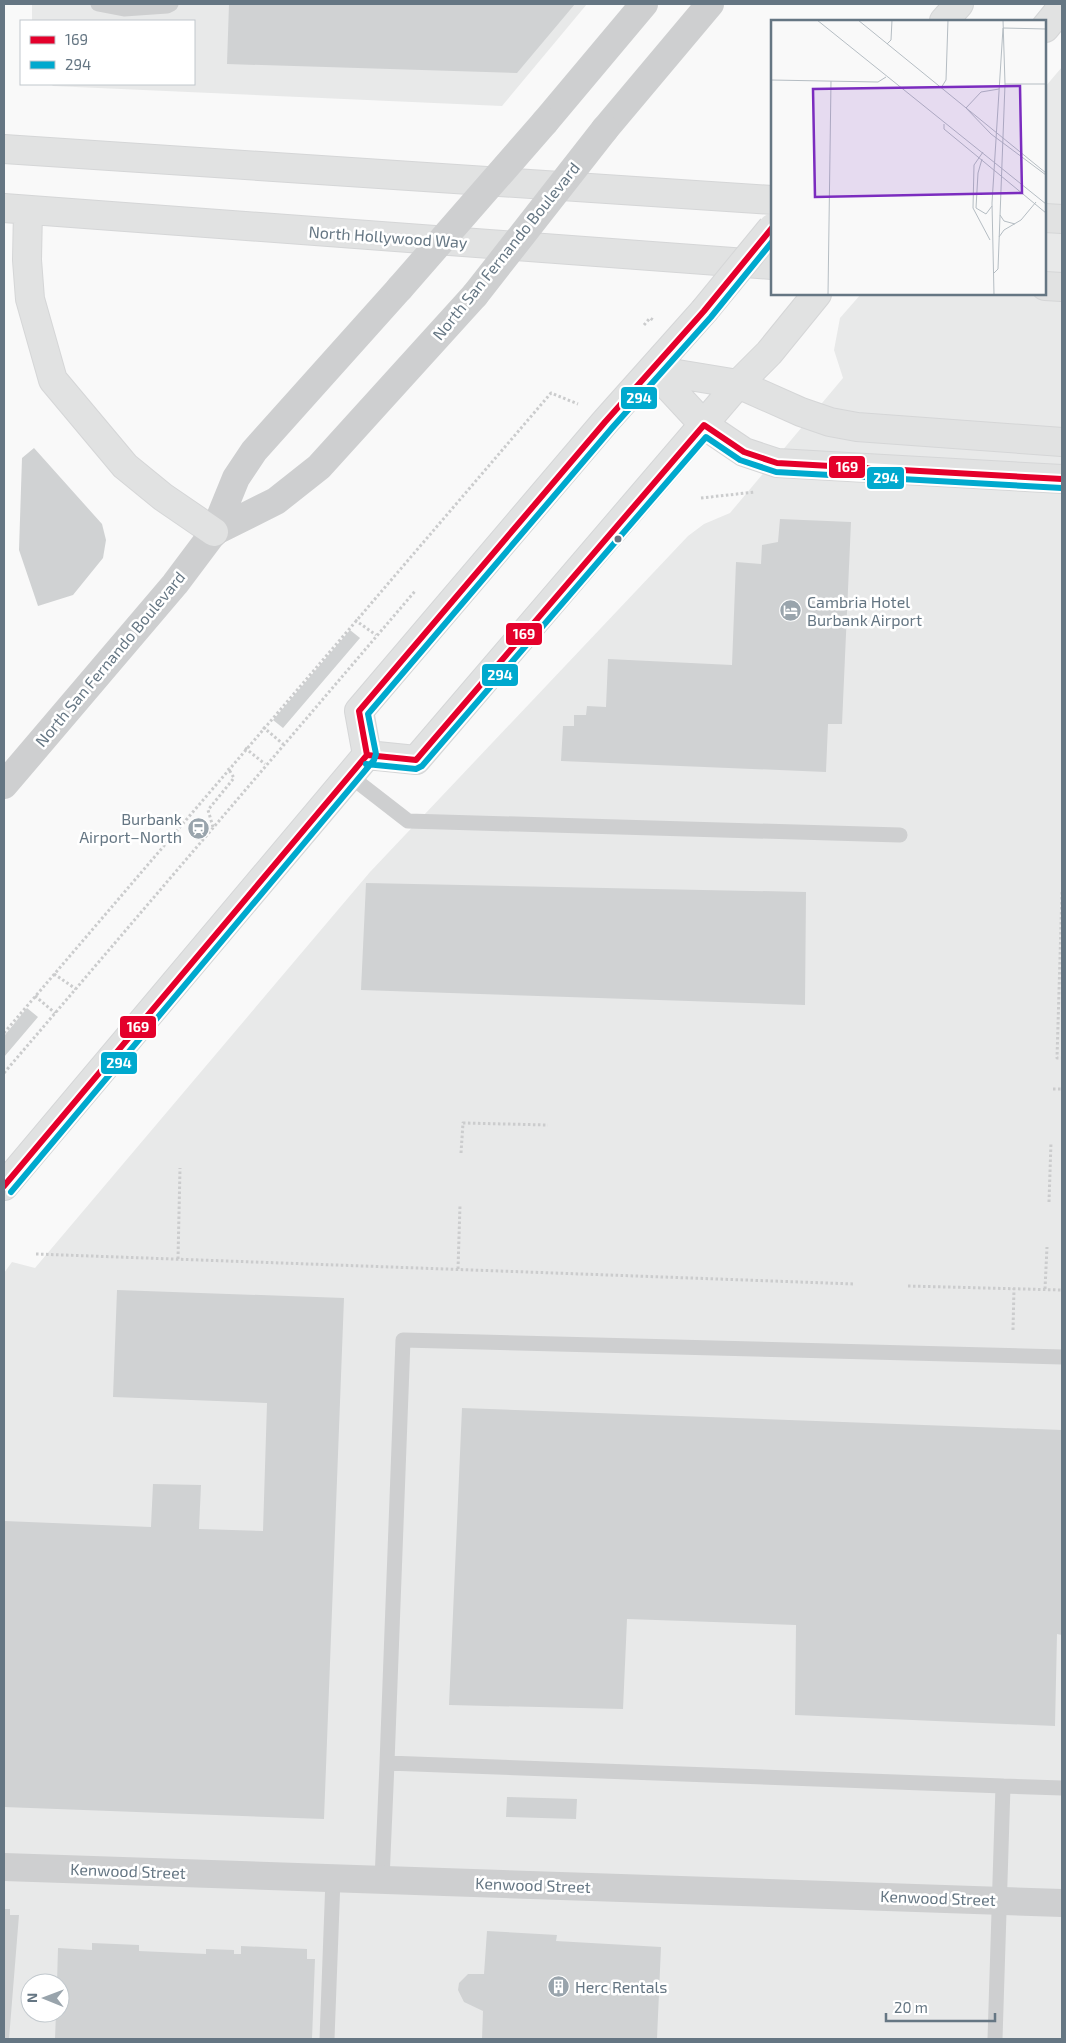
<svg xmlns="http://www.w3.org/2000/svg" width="1066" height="2043" viewBox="0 0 1066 2043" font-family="'Exo 2',sans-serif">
<rect width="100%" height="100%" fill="#f9f9f9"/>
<path fill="#e8e9e9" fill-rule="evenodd" d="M32,4H587L502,106L53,86L51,84H194V21H32Z
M1062,67V2039H4V1273L12,1262L35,1268L370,872L688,536L704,524L730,513L843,378L834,350L840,318L861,294H1045V87ZM30,1983H60V2013H30Z"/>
<path fill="#d0d2d3" d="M229,4H575L517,73L227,64Z
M34,448L102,524L106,540L103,558L73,595L38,606L19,550L22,458Z
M780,519L851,522L842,724H828L826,772L561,761L563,726H574V715H586L587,706L606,707L608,659L732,665L736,562L761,564L762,545L778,542Z
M350,630L360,638L283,728L273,720Z
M366,883L806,892L805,1005L361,990Z
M27,1008L38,1017L4,1057V1036Z
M117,1290L344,1298L324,1819L4,1807V1521L151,1527L153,1484L201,1485L199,1529L263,1531L267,1403L113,1397Z
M462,1408L1062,1430V1635L1057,1634L1055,1726L795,1715L796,1625L627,1619L623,1709L449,1705Z
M507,1797L577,1799L576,1819L506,1817Z
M4,1909H10V1915H19L9,2039H4Z
M487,1931L557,1935L556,1941L661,1947L657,2039H482L483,2011L464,2002L458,1990L459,1983L468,1974H484Z
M92,1943L139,1945V1951L206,1954V1949L234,1950V1954H241V1946L307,1949V1959H315L312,2039H55L56,2013H60V1983H57L58,1948L92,1950Z"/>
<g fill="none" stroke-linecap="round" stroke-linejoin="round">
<defs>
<path id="secondary" d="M4,149L772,200
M4,208L772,265
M28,210L27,260L30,299L53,380L125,466L163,497L214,532
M1045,218L1062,219
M1045,286L1062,287"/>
<path id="primary" d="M944,21L959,4
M1045,28L1062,7
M653,370L704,425L744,452L777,463L1062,479
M653,370L738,384L801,412L830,422L857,427L1062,442
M367,755L416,760L738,384L769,353L817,294
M4,1186L367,755L359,711L605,422L704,311"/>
</defs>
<use href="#secondary" stroke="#d5d6d7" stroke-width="30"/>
<use href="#primary" stroke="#d5d6d7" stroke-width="30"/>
<path stroke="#cbcccd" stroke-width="3" stroke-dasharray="2.5 2.5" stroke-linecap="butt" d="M644,325L650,318L653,320
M701,498L755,492
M355,620L376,635
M263,727L283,744
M245,748L265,764
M213,827L208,810L234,778L228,768
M1062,892L1057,1058H1062
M54,974L76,989
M35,996L55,1013
M4,1033L551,393L578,404
M4,1073L416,590
M1053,1089H1062
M461,1153L463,1123L548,1125
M1049,1202L1051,1142
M36,1254L854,1284
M178,1259L180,1168
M458,1269L460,1205
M908,1286L1062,1290
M1045,1289L1047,1247
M1013,1330L1014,1288"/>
<path stroke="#cecfd0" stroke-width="15" d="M98,4L124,9L167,6L171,4
M350,776L408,821L900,835
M1003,1786L1062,1788
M382,1880L387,1763
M327,2039L333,1879
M995,2039L1003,1786L387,1763L403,1340L1062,1357"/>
<path stroke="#cecfd0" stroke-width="28" d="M4,785L175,584L214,532
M4,1867L1062,1903"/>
<path stroke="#cecfd0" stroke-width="28" d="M545,122L644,4
M605,129L710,4
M214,532L276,501L319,467L475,295
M214,532L236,478L254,451L400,288"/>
<use href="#secondary" stroke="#e1e2e2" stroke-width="28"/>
<use href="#primary" stroke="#e1e2e2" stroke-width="28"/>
<defs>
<path id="primary-bridge" d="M704,311L772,228"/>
</defs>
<use href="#primary-bridge" stroke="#d5d6d7" stroke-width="30" stroke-linecap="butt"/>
<path stroke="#cecfd0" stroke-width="28" d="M400,288L545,122
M475,295L605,129"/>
<use href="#primary-bridge" stroke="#e1e2e2" stroke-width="28"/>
<defs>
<path id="bus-1" d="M367,755L416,760L704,425L744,452L777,463L1062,479
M4,1186L367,755L359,711L605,422L704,311L772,228"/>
<path id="bus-2" d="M366,764L416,769L422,766L706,437L740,460L776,472L1062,488
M11,1192L374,760L376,754L368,714L612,428L711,317L772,242"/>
</defs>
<use href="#bus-1" stroke="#fff" stroke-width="10"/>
<use href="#bus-2" stroke="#fff" stroke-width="10"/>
<use href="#bus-1" stroke="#e4002b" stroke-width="6"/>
<use href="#bus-2" stroke="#00a9ce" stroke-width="6"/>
</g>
<defs>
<symbol id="hotel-disc" viewBox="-11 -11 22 22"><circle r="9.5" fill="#99a4ac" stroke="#fff"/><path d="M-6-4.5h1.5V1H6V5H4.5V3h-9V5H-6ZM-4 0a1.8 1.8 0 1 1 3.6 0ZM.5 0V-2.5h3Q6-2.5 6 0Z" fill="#fff"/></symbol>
<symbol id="station-disc" viewBox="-11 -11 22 22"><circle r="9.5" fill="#99a4ac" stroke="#fff"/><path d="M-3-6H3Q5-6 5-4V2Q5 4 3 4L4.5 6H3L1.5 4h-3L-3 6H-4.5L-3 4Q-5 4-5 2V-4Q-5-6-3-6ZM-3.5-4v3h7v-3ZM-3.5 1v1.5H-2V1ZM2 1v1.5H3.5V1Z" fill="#fff"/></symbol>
<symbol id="building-disc" viewBox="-11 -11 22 22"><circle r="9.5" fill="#99a4ac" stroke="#fff"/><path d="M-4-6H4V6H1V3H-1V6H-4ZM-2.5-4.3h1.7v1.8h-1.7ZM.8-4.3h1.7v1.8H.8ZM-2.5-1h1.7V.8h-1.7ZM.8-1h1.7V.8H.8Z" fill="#fff"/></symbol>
</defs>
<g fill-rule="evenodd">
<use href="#hotel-disc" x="778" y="598" width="25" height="25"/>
<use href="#station-disc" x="186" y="816" width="25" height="25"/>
<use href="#building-disc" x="546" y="1974" width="25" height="25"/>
</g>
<circle fill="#657683" stroke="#fff" stroke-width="2" cx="618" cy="539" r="4.5"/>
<g text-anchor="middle" stroke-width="5" stroke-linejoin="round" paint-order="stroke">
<g font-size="16" fill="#657683" stroke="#fff">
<text transform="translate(388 237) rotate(4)" y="6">North Hollywood Way</text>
<text transform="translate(506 251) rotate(-51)" y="6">North San Fernando Boulevard</text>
<text transform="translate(110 659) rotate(-50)" y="6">North San Fernando Boulevard</text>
<text transform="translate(128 1871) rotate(2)" y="6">Kenwood Street</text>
<text transform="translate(533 1885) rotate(2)" y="6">Kenwood Street</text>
<text transform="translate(938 1898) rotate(2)" y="6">Kenwood Street</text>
</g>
<g font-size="16" fill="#657683" stroke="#fff" text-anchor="start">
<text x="807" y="608">Cambria Hotel<tspan x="807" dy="18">Burbank Airport</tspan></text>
<text x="182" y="825" text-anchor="end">Burbank<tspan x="182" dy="18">Airport–North</tspan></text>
<text x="575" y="1993">Herc Rentals</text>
</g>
</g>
<g transform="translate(771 20)">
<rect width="275" height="275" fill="#f9f9f9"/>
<path fill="none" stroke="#b5bdc3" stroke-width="1" d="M46,0L275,184M87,0L275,153M232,8L275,9M116,24L120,20L121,0M0,60L107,62L115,57M234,64H275M170,68L175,60L177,0M195,88L220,114L275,155M195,88L210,72L228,69M173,104V109L275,193M212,132L203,145L202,188L219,220M211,139L207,153L205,188L215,194L221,186M229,195L233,201L244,204M228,217L233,210L250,200L265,182M223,253L227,249L234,64L232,0M57,275L60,61M223,275L221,183L232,8"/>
<path fill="#7b2cbf" fill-opacity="0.15" stroke="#7b2cbf" stroke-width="2.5" d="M249,66L251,173L44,177L42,69Z"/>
<rect width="275" height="275" fill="none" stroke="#657683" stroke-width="2.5"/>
</g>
<g stroke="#fff" stroke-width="2">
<rect x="620" y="386" width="38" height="24" rx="5" fill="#00a9ce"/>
<rect x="828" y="455" width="38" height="24" rx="5" fill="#e4002b"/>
<rect x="866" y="466" width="39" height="24" rx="5" fill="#00a9ce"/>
<rect x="505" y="622" width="38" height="24" rx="5" fill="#e4002b"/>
<rect x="481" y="663" width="38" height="24" rx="5" fill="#00a9ce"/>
<rect x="119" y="1015" width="38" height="24" rx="5" fill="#e4002b"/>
<rect x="100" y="1051" width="38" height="24" rx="5" fill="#00a9ce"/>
</g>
<g font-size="14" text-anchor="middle" font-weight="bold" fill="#fff">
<text x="639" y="403">294</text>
<text x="847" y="472">169</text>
<text x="886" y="483">294</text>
<text x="524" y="639">169</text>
<text x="500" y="680">294</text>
<text x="138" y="1032">169</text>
<text x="119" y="1068">294</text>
</g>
<rect width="1066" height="2043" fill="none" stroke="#657683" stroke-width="10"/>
<rect x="20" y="20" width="175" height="65" fill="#ffffff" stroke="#c1c8cd"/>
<rect x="30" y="36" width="25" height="8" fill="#e4002b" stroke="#c1c8cd"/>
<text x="65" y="45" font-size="15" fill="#657683">169</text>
<rect x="30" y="61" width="25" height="8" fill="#00a9ce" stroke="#c1c8cd"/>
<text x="65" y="70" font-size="15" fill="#657683">294</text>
<g transform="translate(45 1998) rotate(271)"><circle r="24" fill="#ffffff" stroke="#c1c8cd"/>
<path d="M0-4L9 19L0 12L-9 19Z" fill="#99a4ac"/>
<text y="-8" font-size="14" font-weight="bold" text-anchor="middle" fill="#657683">N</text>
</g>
<path d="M886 2013v8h109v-8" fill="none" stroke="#657683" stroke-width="2.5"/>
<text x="894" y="2013" font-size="15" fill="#657683" stroke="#ffffff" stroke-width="4" paint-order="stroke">20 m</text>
</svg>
